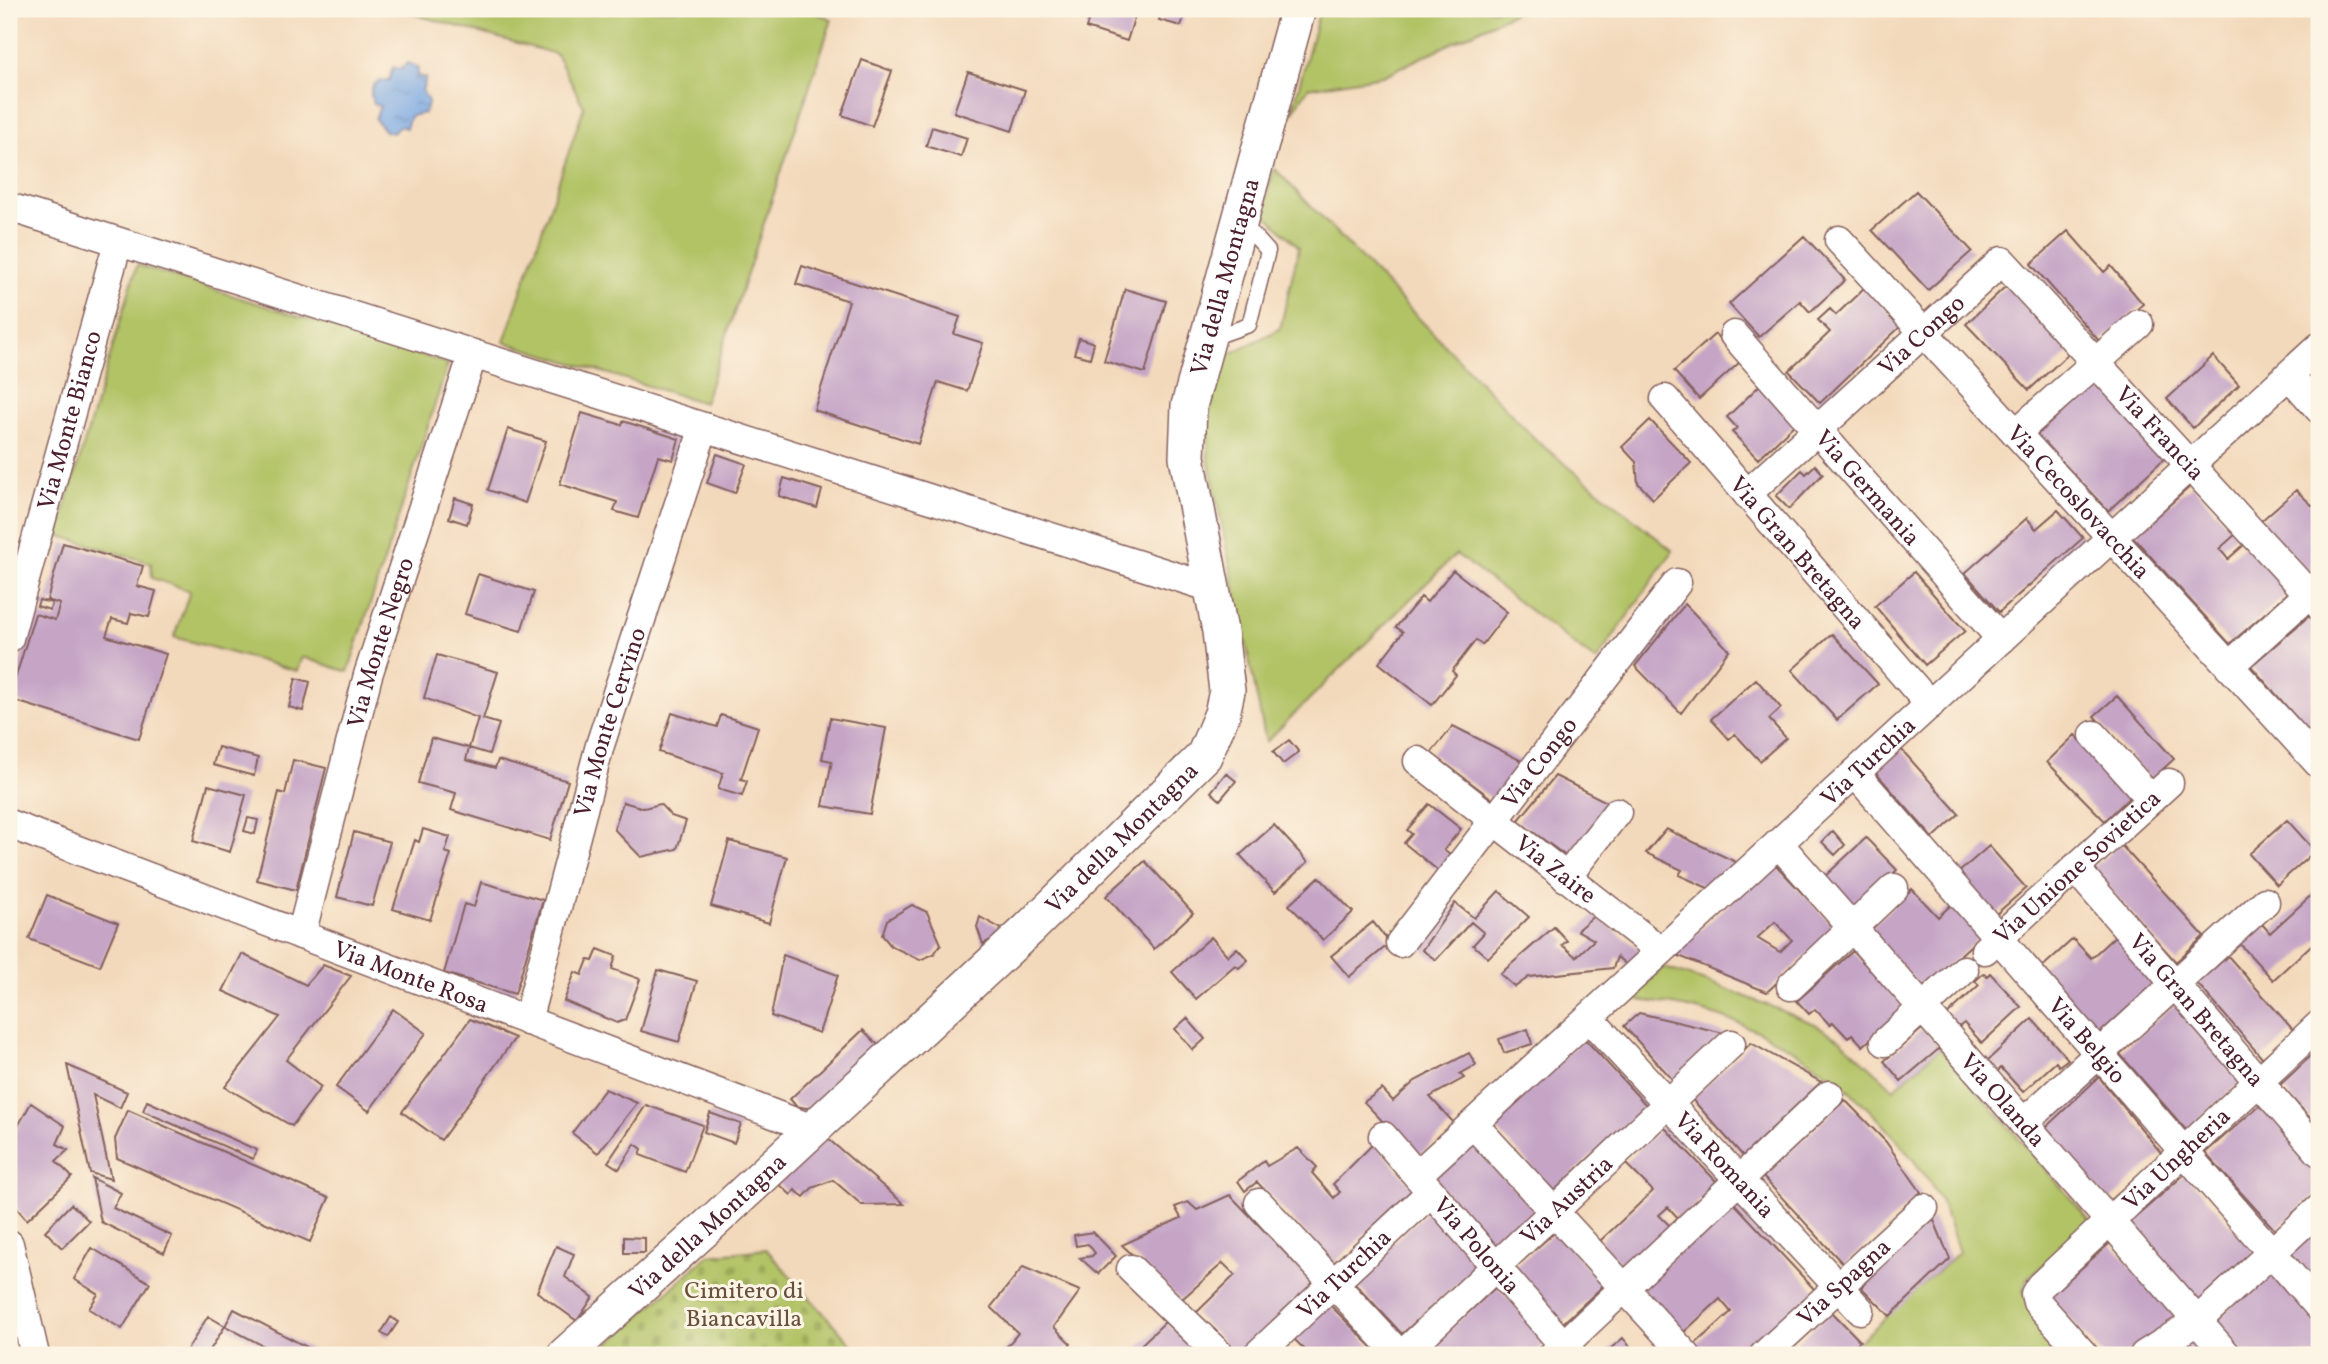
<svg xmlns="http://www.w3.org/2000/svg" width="2328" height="1364" viewBox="0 0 2328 1364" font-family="Vollkorn,serif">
<defs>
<pattern id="cemetery-stones" width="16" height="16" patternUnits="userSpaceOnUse" patternTransform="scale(1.75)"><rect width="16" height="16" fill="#b2c366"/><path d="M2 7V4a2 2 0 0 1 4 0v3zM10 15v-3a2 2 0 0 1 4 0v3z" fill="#9ba759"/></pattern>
<pattern id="water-ripples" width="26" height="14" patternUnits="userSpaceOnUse" patternTransform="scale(1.75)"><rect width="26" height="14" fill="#7aa8e3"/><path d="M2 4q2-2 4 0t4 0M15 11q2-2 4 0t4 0" fill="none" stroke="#6688b8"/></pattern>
</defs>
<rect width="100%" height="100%" fill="#fcf5e5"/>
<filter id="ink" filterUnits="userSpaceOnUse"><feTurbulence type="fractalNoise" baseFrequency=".0143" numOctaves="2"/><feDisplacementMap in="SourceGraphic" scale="14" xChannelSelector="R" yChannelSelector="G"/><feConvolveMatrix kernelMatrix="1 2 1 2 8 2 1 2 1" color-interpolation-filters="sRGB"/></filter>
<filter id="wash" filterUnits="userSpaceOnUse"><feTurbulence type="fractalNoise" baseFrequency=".00686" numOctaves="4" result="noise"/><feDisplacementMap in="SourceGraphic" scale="28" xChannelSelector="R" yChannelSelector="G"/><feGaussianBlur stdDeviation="1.57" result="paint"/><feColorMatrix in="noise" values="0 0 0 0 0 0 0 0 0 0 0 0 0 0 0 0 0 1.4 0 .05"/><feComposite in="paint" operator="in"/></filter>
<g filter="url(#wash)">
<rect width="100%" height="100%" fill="#f3d9bb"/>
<path fill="#b2c366" stroke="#7e7148" stroke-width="2" d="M395,9H806L832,19L704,403L504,342L584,107L556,54Z
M1320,9H1522L1383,76L1308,88L1291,115Z
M1274,168L1538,442L1673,551L1596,661L1456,554L1266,742L1208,457L1209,414L1224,357L1280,329L1299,247L1263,212Z
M137,265L448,364L348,672L302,657L297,671L174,637L190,591L152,578L151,563L57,535Z
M1662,967L1711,983L1815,1024L1841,1040L1894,1089L1940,1048L2092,1223L2028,1278L2023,1291L2066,1355H1844L1959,1252C1954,1238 1950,1224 1945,1211C1933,1183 1913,1159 1894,1136C1824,1056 1739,1007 1632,1000Z"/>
<path fill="url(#cemetery-stones)" stroke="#7e7148" stroke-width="2" d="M766,1249L861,1355H596L709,1255Z"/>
<path fill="url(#water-ripples)" stroke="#626487" stroke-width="2" d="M408,63L418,68L417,76L426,78L422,91C428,100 431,103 424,113L410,116L406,128L399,126L393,133L385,131L375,119L380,106L374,104C367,90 373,79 389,80L393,67L399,69Z"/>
<g id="blocks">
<path fill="#c5a4c6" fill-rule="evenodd" d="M1092,9H1137L1127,41L1086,28Z
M1163,9L1185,14L1181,26L1159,20Z
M862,60L892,71L872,126L842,115Z
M968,72L1025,90L1012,131L954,112Z
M932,127L967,138L961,157L926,146Z
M1916,191L1972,251L1928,290L1872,230Z
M2068,231L2104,272L2111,266L2143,304L2100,342L2031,264Z
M1804,236L1845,280L1810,312L1800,301L1759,337L1729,304Z
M802,266L960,317L954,334L983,343L967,391L938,382L918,444L814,410L849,301L796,284Z
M2006,286L2069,353L2029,390L1966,324Z
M1865,287L1901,326L1820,403L1789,371L1830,332L1818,320L1830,309L1836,315Z
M1125,289L1166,301L1145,373L1104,361Z
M1715,334L1740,362L1699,399L1674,371Z
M1079,338L1094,343L1090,358L1074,354Z
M2213,356L2239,385L2193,428L2167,399Z
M2319,366V387L2308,375Z
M2096,380L2167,456L2108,511L2037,435Z
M1762,383L1798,421L1758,459L1732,432L1737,428L1727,417Z
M582,413L622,425L623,421L679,439L673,460L658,456L638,518L614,511L617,502L560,484Z
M1650,420L1691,463L1653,499L1638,483L1636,462L1622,447Z
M508,429L546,441L525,503L488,490Z
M717,454L746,464L735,493L707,483Z
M1815,465L1823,474L1789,509L1776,496L1802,470L1806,474Z
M784,478L822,490L817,508L779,496Z
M2192,485L2236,534L2219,549L2223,553L2228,559L2245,544L2289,592L2230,644L2133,537Z
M2296,490L2319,512V567L2309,576L2261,521Z
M455,498L473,504L467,524L449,518Z
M2058,510L2083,538L1999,612L1965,573L2027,518L2036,529Z
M63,543L143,566L137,586L156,591L149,617L131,613L128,623L112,619L106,636L166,654L139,739L9,699L35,614L55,620L60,604L47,600Z
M1453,570L1507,612L1482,645L1476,640L1452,671L1456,675L1432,705L1379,663L1403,632L1396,627L1421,597L1427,602Z
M1914,572L1965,631L1925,665L1875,606Z
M478,574L534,592L521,631L465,614Z
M39,600L52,603L50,610L37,606Z
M1685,604L1729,650L1681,713L1635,666Z
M2309,616L2319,627V735L2315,739L2251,666Z
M1832,634L1878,684L1837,720L1792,670Z
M437,655L498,672L483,719L499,724L489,754L469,748L478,718L424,698Z
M296,678L310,682L303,711L289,707Z
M1756,679L1781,708L1769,719L1786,738L1760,761L1735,734L1729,739L1711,719Z
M2117,696L2174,759L2151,780L2094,716Z
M672,713L717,727L721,715L758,727L741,779L747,781L742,796L718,789L723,773L659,752Z
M830,718L886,728L870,814L823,806L832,761L822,759Z
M1453,726L1526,763L1495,801L1431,753Z
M2075,735L2133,794L2105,821L2047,762Z
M431,738L469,748L466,760L495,768L498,760L568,781L550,840L451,810L456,793L418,783Z
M1289,740L1299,752L1283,764L1273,752Z
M218,747L258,758L254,776L213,765Z
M1901,749L1959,814L1933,838L1875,772Z
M293,760L326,768L296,890L257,880L279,792L285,794Z
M1226,773L1236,781L1220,800L1211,792Z
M1555,776L1611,804L1570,859L1518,821Z
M208,785L246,795L230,852L193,841Z
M623,802L644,808L660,804L671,816L686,821L677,849L641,857L614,829Z
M1429,804L1461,829L1444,850L1453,858L1441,873L1404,843L1412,834L1407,830Z
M248,818L258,820L255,834L244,831Z
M2287,820L2315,851L2277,885L2249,854Z
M1274,825L1308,862L1275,892L1240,855Z
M423,829L450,837L445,852L451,854L430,920L393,909L415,840L419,842Z
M1666,829L1738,863L1710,889L1679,875L1682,870L1646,853Z
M1833,831L1845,845L1835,855L1822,842Z
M354,832L390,842L372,906L337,897Z
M1866,838L1897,870L1854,911L1823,878Z
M729,841L787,857L769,923L711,906Z
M2120,844L2204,936L2176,962L2092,869Z
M1989,846L2026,888L1995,915L1958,873Z
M1145,861L1193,913L1154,949L1106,896Z
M1774,863L1835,928L1767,992L1674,954ZM1775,922L1792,940L1780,952L1757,938Z
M1319,877L1353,912L1323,940L1289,905Z
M481,882L543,900L515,994L444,973L464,904L474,907Z
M2319,888V938L2273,980L2240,944L2262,924L2270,933Z
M1912,889L1938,917L1951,905L1981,936L1923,989L1868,930Z
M1499,891L1529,917L1488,958L1473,945L1484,933L1471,922L1436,960L1422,950L1455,903L1474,918Z
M47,895L118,923L100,966L29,939Z
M912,905L927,912L941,944L934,954L920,960L891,946L882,935L887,920Z
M1595,915L1641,951L1627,965L1617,957L1613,968L1529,977L1515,987L1500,974L1554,927L1567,941L1562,945L1576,957L1594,940L1577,930Z
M980,917L1007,932L983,944L977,927Z
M1373,922L1390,943L1349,977L1331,956Z
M2115,936L2157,981L2100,1033L2040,969L2073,939L2091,958Z
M1211,937L1228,956L1237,948L1248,960L1239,968L1235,965L1196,999L1172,972Z
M598,949L616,956L612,969L640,979L625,1020L617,1023L564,1001L575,972L582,975L588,960L593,961Z
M1853,951L1905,1008L1863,1046L1852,1034L1848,1038L1833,1022L1830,1025L1815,1009L1809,1014L1797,1001Z
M242,954L306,985L323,965L351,976L286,1060L321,1087L292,1126L225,1087L280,1017L223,991Z
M783,955L838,975L819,1033L771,1016Z
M2228,956L2294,1031L2262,1058L2197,983Z
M658,970L697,981L679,1042L641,1031Z
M1984,973L1987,976L1990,973L2021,1007L1982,1043L1964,1023L1959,1027L1947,1015L1979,985L1975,981Z
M2175,1004L2242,1081L2186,1130L2119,1053Z
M393,1009L426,1033L369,1111L336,1087Z
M1639,1013L1724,1033L1673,1080L1624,1026Z
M1187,1018L1205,1039L1193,1050L1175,1029Z
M470,1019L515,1038L441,1140L402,1112Z
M2032,1019L2068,1059L2059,1066L2056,1062L2023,1092L2001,1068L1997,1072L1987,1061Z
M1923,1028L1940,1048L1901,1081L1884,1061Z
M1528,1029L1532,1044L1504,1053L1499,1039Z
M863,1030L880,1047L817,1107L806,1108L796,1106L790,1099Z
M1584,1038L1646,1105L1554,1191L1492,1124Z
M1751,1043L1821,1082L1743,1156L1692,1099Z
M2316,1051L2319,1054V1128L2280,1085Z
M1469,1053L1476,1065L1460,1074L1464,1078L1430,1097L1454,1123L1417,1157L1364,1102L1382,1089L1393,1101L1415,1081Z
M67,1065L127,1092L120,1108L93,1095L111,1179L90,1173Z
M2099,1077L2162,1154L2109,1201L2046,1127Z
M605,1089L637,1103L598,1153L572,1133Z
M1845,1100L1886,1142L1921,1192L1844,1265L1763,1177Z
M147,1101L257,1150L253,1159L143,1111Z
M31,1103L65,1126L57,1144L68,1150L56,1161L72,1177L27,1220L9,1199V1142Z
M2261,1104L2319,1169V1191L2275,1230L2205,1153Z
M646,1105L703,1125L685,1172L640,1155L642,1149L635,1144L619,1169L608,1162Z
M128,1110L329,1198L310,1242L117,1158L115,1139Z
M710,1113L741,1124L734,1143L704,1132Z
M1663,1126L1718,1183L1680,1220L1668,1207L1659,1215L1671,1227L1627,1270L1600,1241L1653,1191L1625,1163Z
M827,1138L904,1204L862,1205L833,1180L812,1188L804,1197L795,1190L791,1195L778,1183Z
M1470,1142L1536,1212L1498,1247L1432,1178Z
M1374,1143L1414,1188L1334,1263L1257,1182L1245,1191L1238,1181L1264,1161L1267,1166L1298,1148L1317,1167L1312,1173L1334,1198L1340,1192L1333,1184Z
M2185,1174L2255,1252L2198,1302L2128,1224Z
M92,1178L121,1193L113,1208L172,1236L164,1253L101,1222Z
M1230,1195L1314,1283L1238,1355L1195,1314L1235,1275L1223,1263L1181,1300L1122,1245L1181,1218L1175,1207L1188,1202L1197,1210Z
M1733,1202L1815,1290L1744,1355H1703L1694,1345L1731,1312L1720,1299L1683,1333L1641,1287Z
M71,1204L89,1221L62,1248L45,1231Z
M1431,1208L1481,1262L1402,1334L1352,1280Z
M1933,1218L1950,1259L1890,1316L1861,1287Z
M2319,1228V1286L2291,1253Z
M1093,1232L1116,1256L1098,1274L1080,1258L1092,1256L1095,1253L1088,1244L1076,1246L1074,1235Z
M1555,1232L1603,1286L1563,1323L1514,1268Z
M624,1237L645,1238V1253H624Z
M2110,1243L2179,1321L2124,1355H2103L2050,1296Z
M556,1246L574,1254L565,1277L593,1297L577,1321L537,1292Z
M92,1248L150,1283L122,1329L89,1309L98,1294L74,1279Z
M1023,1267L1080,1291L1054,1327L1071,1344L1060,1355H1000L1018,1333L991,1307Z
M2271,1270L2319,1327V1355H2244L2216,1321Z
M1497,1286L1548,1341L1532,1355H1422Z
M1329,1304L1380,1355H1310L1293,1338Z
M234,1309L322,1355H281L225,1326Z
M1831,1311L1860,1341L1844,1355H1784Z
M208,1316L225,1326L207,1355H184Z
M391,1317L398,1322L388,1337L381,1333Z
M1165,1322L1201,1355H1130Z
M2194,1336L2209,1355H2164Z
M1623,1338L1631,1348L1623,1355H1603Z"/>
</g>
</g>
<g filter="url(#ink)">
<use href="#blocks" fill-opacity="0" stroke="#85605d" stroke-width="2"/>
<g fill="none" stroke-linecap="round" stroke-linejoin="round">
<defs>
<path id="service" d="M1209,339L1249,325L1268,251L1241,221"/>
<g id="minor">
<path d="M9,207L1212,588"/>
<path id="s1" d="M1839,240L2319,764"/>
<path id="s2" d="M1734,335L2001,639"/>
<path d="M2289,375L2319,409"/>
<path id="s3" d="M1665,399L1930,705"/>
<path d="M2016,433L2139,324"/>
<path id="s4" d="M1747,494L2002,261L2319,605"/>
<path id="s5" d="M9,638L118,242"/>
<path d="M2229,666L2319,585"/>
<path d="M2094,735L2151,799"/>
<path id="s6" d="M1418,761L1661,951"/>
<path id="s7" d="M1855,773L2319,1307"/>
<path id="s8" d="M9,824L813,1129"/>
<path id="s9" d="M1779,844L2227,1355"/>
<path id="s10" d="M2075,868L2319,1152"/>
<path d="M1566,878L1617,812"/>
<path id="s11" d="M301,935L368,675L473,354"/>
<path id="s12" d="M1400,943L1677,583"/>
<path id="s13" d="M1985,950L2169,783"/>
<path d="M1791,986L1894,888"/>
<path id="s14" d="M1589,1018L1860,1310"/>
<path id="s15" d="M527,1021L600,745L704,427"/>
<path d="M1885,1042L1964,970"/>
<path d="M2023,1123L2265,902"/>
<path d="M1473,1124L1686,1355"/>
<path id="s16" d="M1383,1136L1572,1355"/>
<path id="s17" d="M1417,1175L2319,347"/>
<path d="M1259,1203L1400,1355"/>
<path d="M9,1244L35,1355"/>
<path d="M1131,1269L1220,1355"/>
<path id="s18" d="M1257,1355L1431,1192"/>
<path id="s19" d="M1402,1355L1731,1044"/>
<path d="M1553,1355L1829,1095"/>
<path id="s20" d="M1764,1355L1924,1208"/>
<path id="s21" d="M2084,1355L2037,1302L2035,1294L2040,1286L2319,1025"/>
<path d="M2144,1355L2197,1321L2319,1209"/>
</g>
<g id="tertiary">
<path id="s22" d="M565,1355L716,1219L1029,929L1204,756L1222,714L1227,691L1220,631L1187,457L1189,406L1298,9"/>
</g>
</defs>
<use href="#service" stroke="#85605d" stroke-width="17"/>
<use href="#minor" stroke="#85605d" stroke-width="31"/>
<use href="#tertiary" stroke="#85605d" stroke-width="38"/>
<use href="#service" stroke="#fff" stroke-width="14"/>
<use href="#minor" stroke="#fff" stroke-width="28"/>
<use href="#tertiary" stroke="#fff" stroke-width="35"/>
</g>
</g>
<g text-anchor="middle" stroke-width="6" stroke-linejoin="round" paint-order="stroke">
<g font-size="24" fill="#4a1f2b" stroke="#fcf5e5">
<text dy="8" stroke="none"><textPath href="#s22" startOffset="1368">Via della Montagna</textPath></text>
<text dy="8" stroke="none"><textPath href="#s4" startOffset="236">Via Congo</textPath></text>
<text dy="8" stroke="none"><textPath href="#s5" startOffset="226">Via Monte Bianco</textPath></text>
<text dy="8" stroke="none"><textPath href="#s4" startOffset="579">Via Francia</textPath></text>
<text dy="8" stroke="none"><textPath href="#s2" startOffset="203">Via Germania</textPath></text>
<text dy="8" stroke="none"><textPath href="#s1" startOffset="355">Via Cecoslovacchia</textPath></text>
<text dy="8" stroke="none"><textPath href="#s3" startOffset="203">Via Gran Bretagna</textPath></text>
<text dy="8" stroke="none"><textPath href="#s11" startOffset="303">Via Monte Negro</textPath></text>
<text dy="8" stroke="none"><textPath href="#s15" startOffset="310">Via Monte Cervino</textPath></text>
<text dy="8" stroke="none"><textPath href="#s17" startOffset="612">Via Turchia</textPath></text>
<text dy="8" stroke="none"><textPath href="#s12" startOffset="228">Via Congo</textPath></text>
<text dy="8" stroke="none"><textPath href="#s22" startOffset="760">Via della Montagna</textPath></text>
<text dy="8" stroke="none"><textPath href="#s13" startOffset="124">Via Unione Sovietica</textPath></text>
<text dy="8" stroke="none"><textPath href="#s6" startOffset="175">Via Zaire</textPath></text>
<text dy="8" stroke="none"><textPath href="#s8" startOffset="430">Via Monte Rosa</textPath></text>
<text dy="8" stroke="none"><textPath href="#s10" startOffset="187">Via Gran Bretagna</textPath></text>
<text dy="8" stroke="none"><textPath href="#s7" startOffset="354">Via Belgio</textPath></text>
<text dy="8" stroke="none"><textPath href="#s9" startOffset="340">Via Olanda</textPath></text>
<text dy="8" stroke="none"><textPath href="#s21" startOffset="275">Via Ungheria</textPath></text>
<text dy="8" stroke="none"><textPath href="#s14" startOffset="200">Via Romania</textPath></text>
<text dy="8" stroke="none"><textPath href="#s19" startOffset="226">Via Austria</textPath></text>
<text dy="8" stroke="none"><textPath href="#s22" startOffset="192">Via della Montagna</textPath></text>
<text dy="8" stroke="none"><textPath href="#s16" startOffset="144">Via Polonia</textPath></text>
<text dy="8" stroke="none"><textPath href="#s18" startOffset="119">Via Turchia</textPath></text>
<text dy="8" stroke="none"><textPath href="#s20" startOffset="108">Via Spagna</textPath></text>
</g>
<g font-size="24" fill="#69503d" stroke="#fcf5e5">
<text x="744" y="1298">Cimitero di<tspan x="744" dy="28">Biancavilla</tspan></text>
</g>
</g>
<rect width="2328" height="1364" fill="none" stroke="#fcf5e5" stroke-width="35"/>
</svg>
